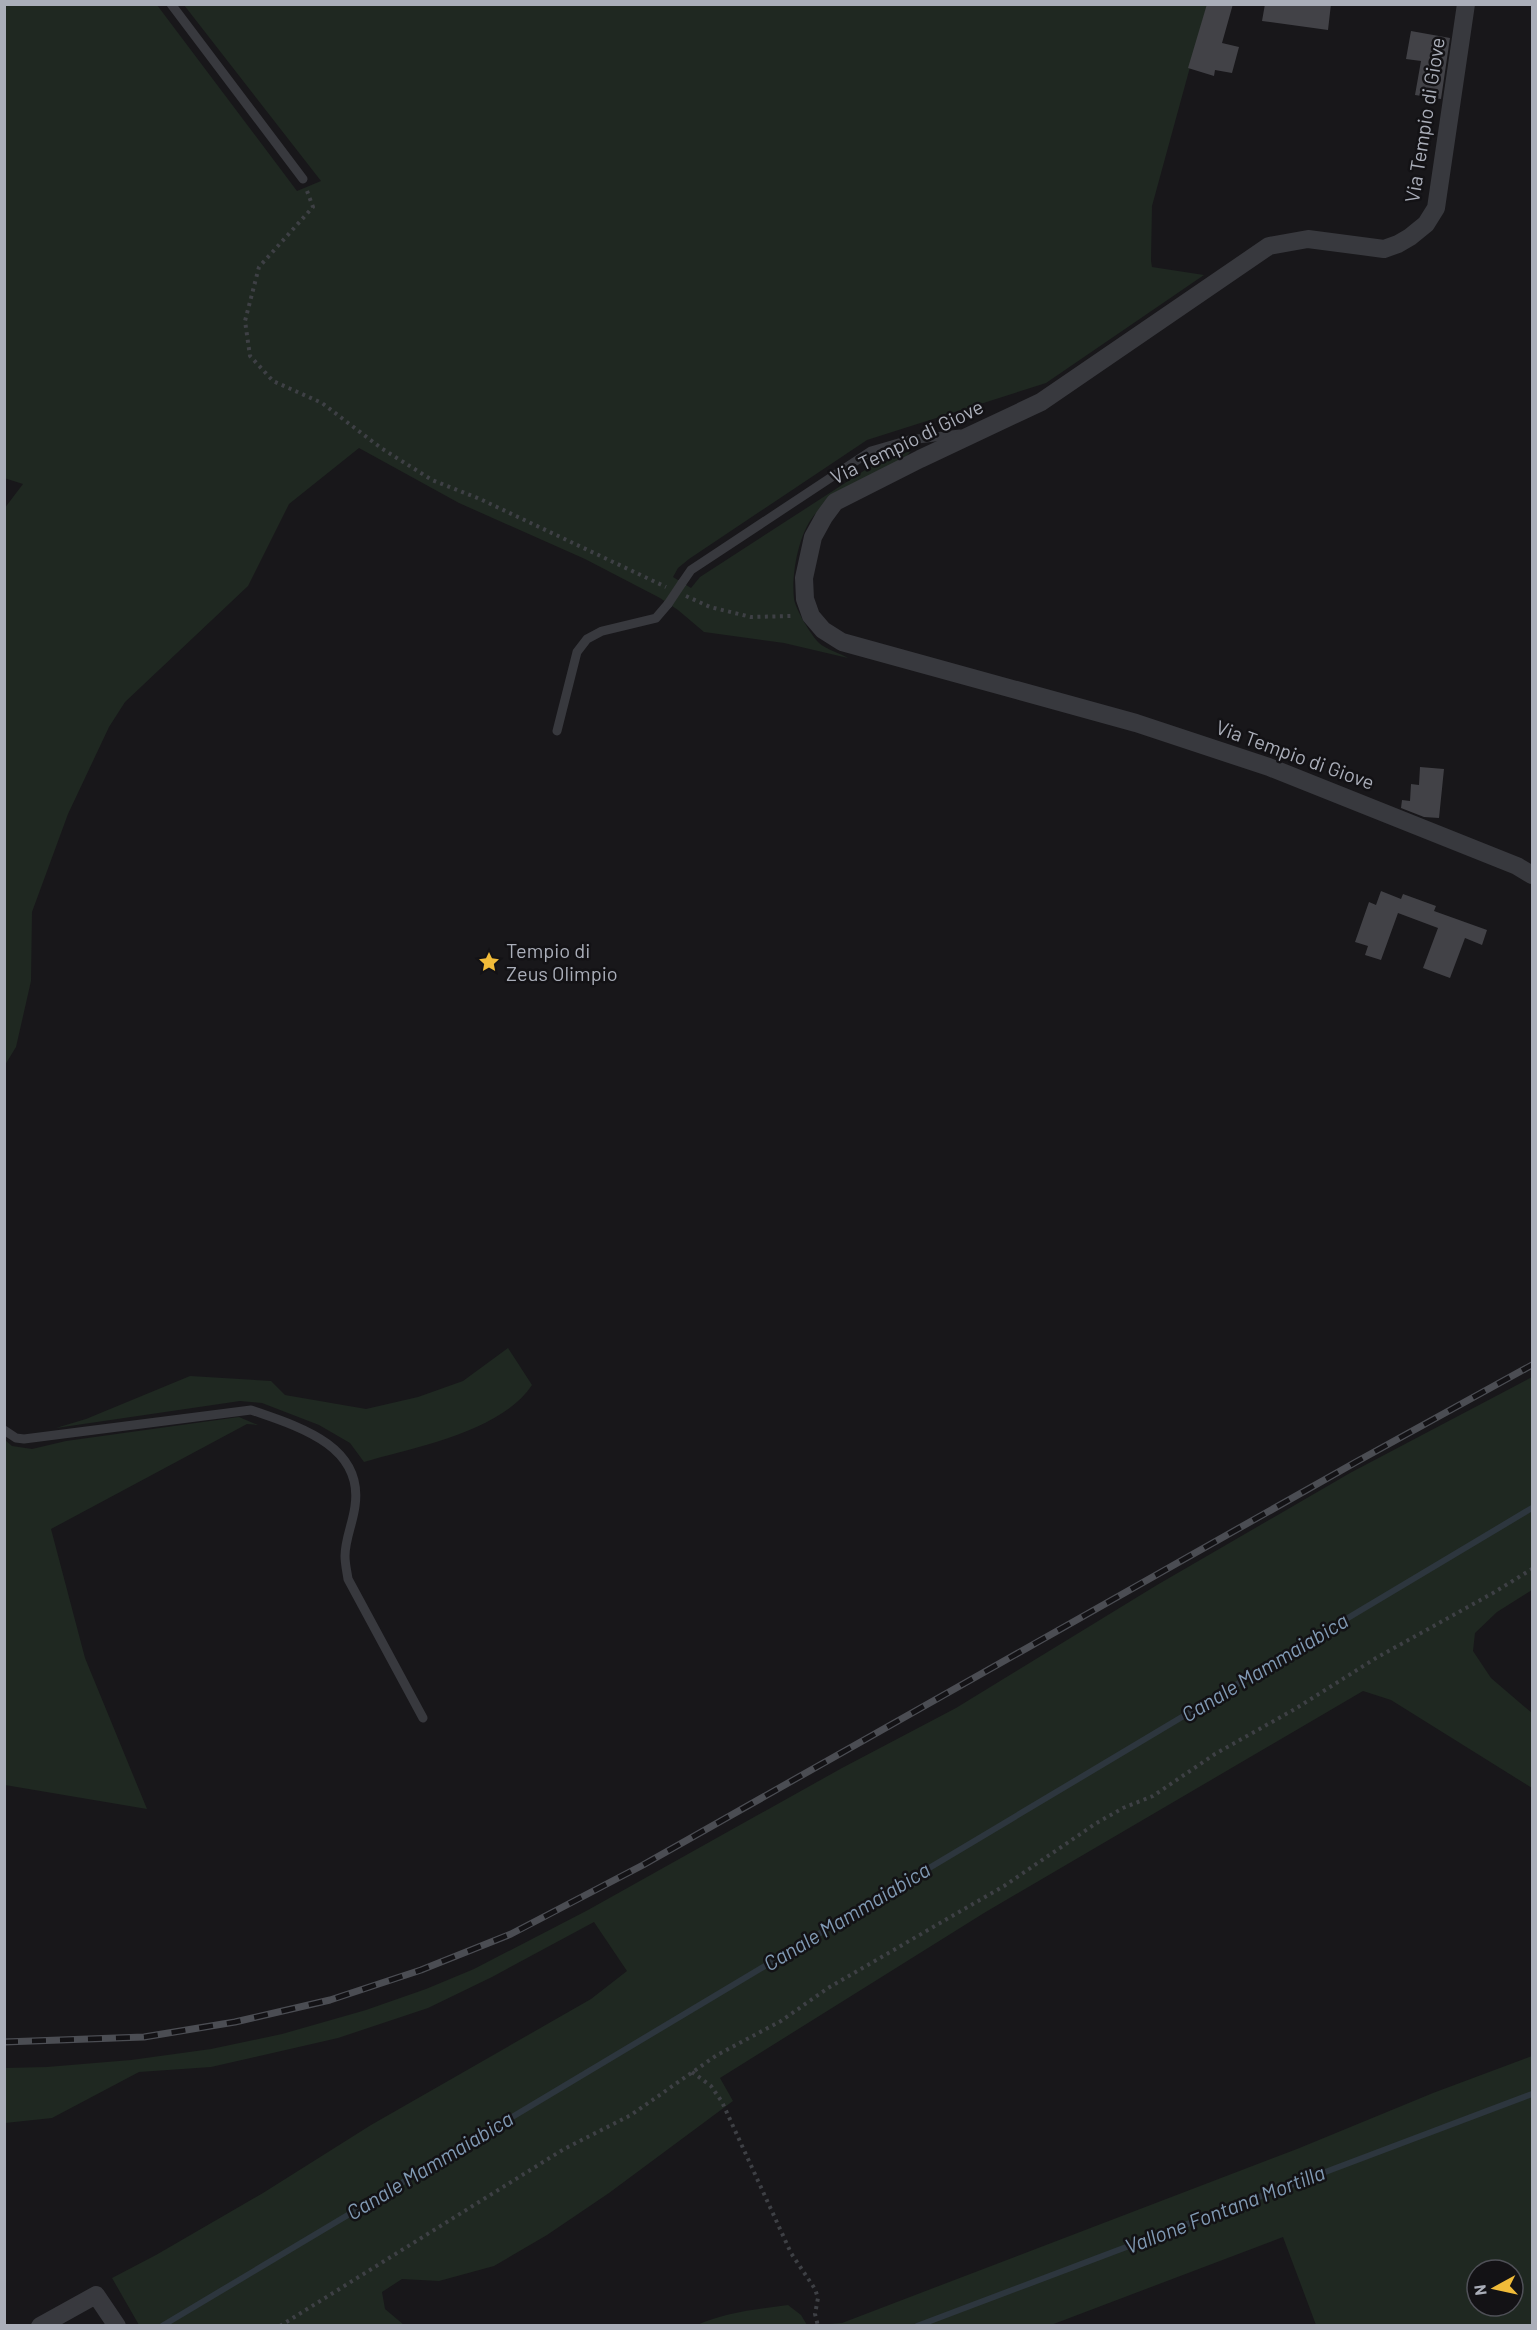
<svg xmlns="http://www.w3.org/2000/svg" width="1537" height="2330" viewBox="0 0 1537 2330" font-family="Barlow,sans-serif">
<rect width="100%" height="100%" fill="#18171a"/>
<path fill="#1f2821" fill-rule="evenodd" d="M5,5H157L297,191L321,181L184,5H1207L1152,206L1151,261L1152,267L1204,275L1046,383L867,440L689,559L678,568L673,577L691,588L700,577L879,461L911,451L904,459C877,474 838,490 817,512C799,530 791,574 794,599C796,610 811,635 819,643C827,650 840,653 848,658L784,643L704,632L678,610L660,598L585,559L459,503L359,448L289,504L248,586L125,702L109,727L68,814L32,912L31,981L16,1047L5,1065L4,509L23,484L4,478Z
M508,1348L532,1385C501,1432 415,1447 364,1462L350,1443L319,1425L262,1403L240,1401L56,1428L86,1419L190,1376L271,1381L285,1395L366,1409L418,1397L463,1381Z
M1532,1377V1590L1497,1612L1475,1633L1473,1651L1491,1678L1532,1713V1788L1391,1700L1363,1691L984,1913L720,2078L733,2101L609,2193L547,2235L494,2266L439,2281L402,2279L382,2292L385,2309L404,2325H411H139L112,2278L156,2255L263,2193L371,2125L591,1999L627,1971L594,1922L492,1977L428,2008L338,2038L211,2067L139,2072L52,2118L5,2123V2068L47,2067L131,2060L211,2049L282,2034L366,2010L426,1989L474,1969L588,1910L842,1768L956,1708L1157,1585L1350,1473Z
M239,1417L258,1425L247,1424L51,1529L85,1658L147,1809L5,1785V1440L12,1446L32,1449L66,1441Z
M1532,2056V2325H1316L1283,2237L1051,2325H816L842,2323L1297,2149L1433,2093ZM1477,2270H1513V2306H1477Z
M788,2305L801,2315L807,2325H697C725,2312 758,2309 788,2305Z"/>
<g fill="none" stroke-linecap="round" stroke-linejoin="round">
<path stroke="#2d363e" stroke-width="6" d="M162,2326L1532,1508
M917,2326L1532,2094"/>
</g>
<path fill="#424247" d="M1207,4H1233L1222,43L1239,47L1232,73L1215,70L1214,76L1188,68Z
M1265,4H1331L1328,30L1262,21Z
M1411,31L1450,38L1441,99L1415,95L1421,61L1406,59Z
M1420,767L1444,769L1439,818L1424,817L1401,808L1402,800L1410,801L1411,784L1419,785Z
M1381,891L1401,899L1403,894L1436,906L1434,911L1487,930L1482,945L1465,938L1450,978L1423,968L1438,928L1398,913L1381,960L1365,955L1368,946L1355,942L1369,902L1376,905Z"/>
<g fill="none" stroke-linecap="round" stroke-linejoin="round">
<path stroke="#3e4045" stroke-width="4" stroke-dasharray="3 4.5" stroke-linecap="butt" d="M307,191L313,207L259,267L245,321L250,356L273,381L322,403L381,448L432,480L480,499L666,587
M686,596L710,607L751,617L792,616
M692,2072L711,2086L722,2102L791,2253L815,2289L818,2298L815,2314L818,2326
M280,2326L564,2149L631,2115L717,2055L781,2021L828,1988L1004,1886L1095,1824L1123,1808L1153,1796L1215,1754L1295,1709L1376,1658L1493,1593L1532,1569"/>
<path stroke="#38393e" stroke-width="9" d="M171,4L303,179
M682,583L691,570L871,451L909,440L960,434
M557,731L577,652L587,639L602,631L656,618L668,604
M4,1430L16,1438L24,1439L251,1410C297,1426 364,1445 355,1506C353,1523 345,1539 345,1556C345,1564 347,1572 348,1579L423,1718"/>
<path stroke="#38393e" stroke-width="18" d="M1466,4L1436,208L1426,224L1410,237L1398,244L1384,249L1308,239L1269,246L1041,402L920,459L835,502L824,517L813,537L804,578L805,599L811,616L823,630L842,642L1136,723L1269,767L1517,866L1532,875
M40,2326L96,2295L117,2326"/>
<defs>
<path id="rail" d="M4,2042L144,2037L235,2022L330,2000L421,1970L511,1934L643,1865L1356,1462L1532,1365"/>
</defs>
<use href="#rail" stroke="#4b4d53" stroke-width="7"/>
<use href="#rail" stroke="#131215" stroke-width="4.5" stroke-dasharray="14" stroke-linecap="butt"/>
<path stroke="#38393e" stroke-width="9" d="M668,604L682,583"/>
</g>
<defs>
<symbol id="sight-bare" viewBox="-9 -9 18 18"><path d="M0-6L1.8-2.2L6-1.7L2.9 1.2L3.7 5.4L0 3.3L-3.7 5.4L-2.9 1.2L-6-1.7L-1.8-2.2Z" fill="#f0bb39" stroke="#131215" stroke-width="2.5" paint-order="stroke"/></symbol>
</defs>
<g fill-rule="evenodd">
<use href="#sight-bare" x="474" y="947" width="30" height="30"/>
</g>
<g text-anchor="middle" stroke-width="5" stroke-linejoin="round" paint-order="stroke">
<g font-size="20" fill="#aaaeb9" stroke="#131215">
<text transform="translate(1425 120) rotate(-81)" y="7">Via Tempio di Giove</text>
<text transform="translate(907 442) rotate(-26)" y="7">Via Tempio di Giove</text>
<text transform="translate(1295 755) rotate(20)" y="7">Via Tempio di Giove</text>
</g>
<g font-size="20" fill="#aaaeb9" stroke="#131215" text-anchor="start">
<text x="506" y="958">Tempio di<tspan x="506" dy="23">Zeus Olimpio</tspan></text>
</g>
<g font-size="21" font-style="italic" fill="#819ab4" stroke="#131215">
<text transform="translate(1265 1668) rotate(-31)" y="7">Canale Mammaiabica</text>
<text transform="translate(847 1917) rotate(-31)" y="7">Canale Mammaiabica</text>
<text transform="translate(430 2166) rotate(-31)" y="7">Canale Mammaiabica</text>
<text transform="translate(1225 2210) rotate(-21)" y="7">Vallone Fontana Mortilla</text>
</g>
</g>
<rect width="1537" height="2330" fill="none" stroke="#aaaeb9" stroke-width="12"/>
<g transform="translate(1495 2288) rotate(262)"><circle r="28" fill="#131215" stroke="#4f5057" stroke-width="1.5"/>
<path d="M0-4.5L10 22L0 15L-10 22Z" fill="#f0bb39"/>
<text y="-9" font-size="16" font-weight="bold" text-anchor="middle" fill="#aaaeb9">N</text>
</g>
</svg>
